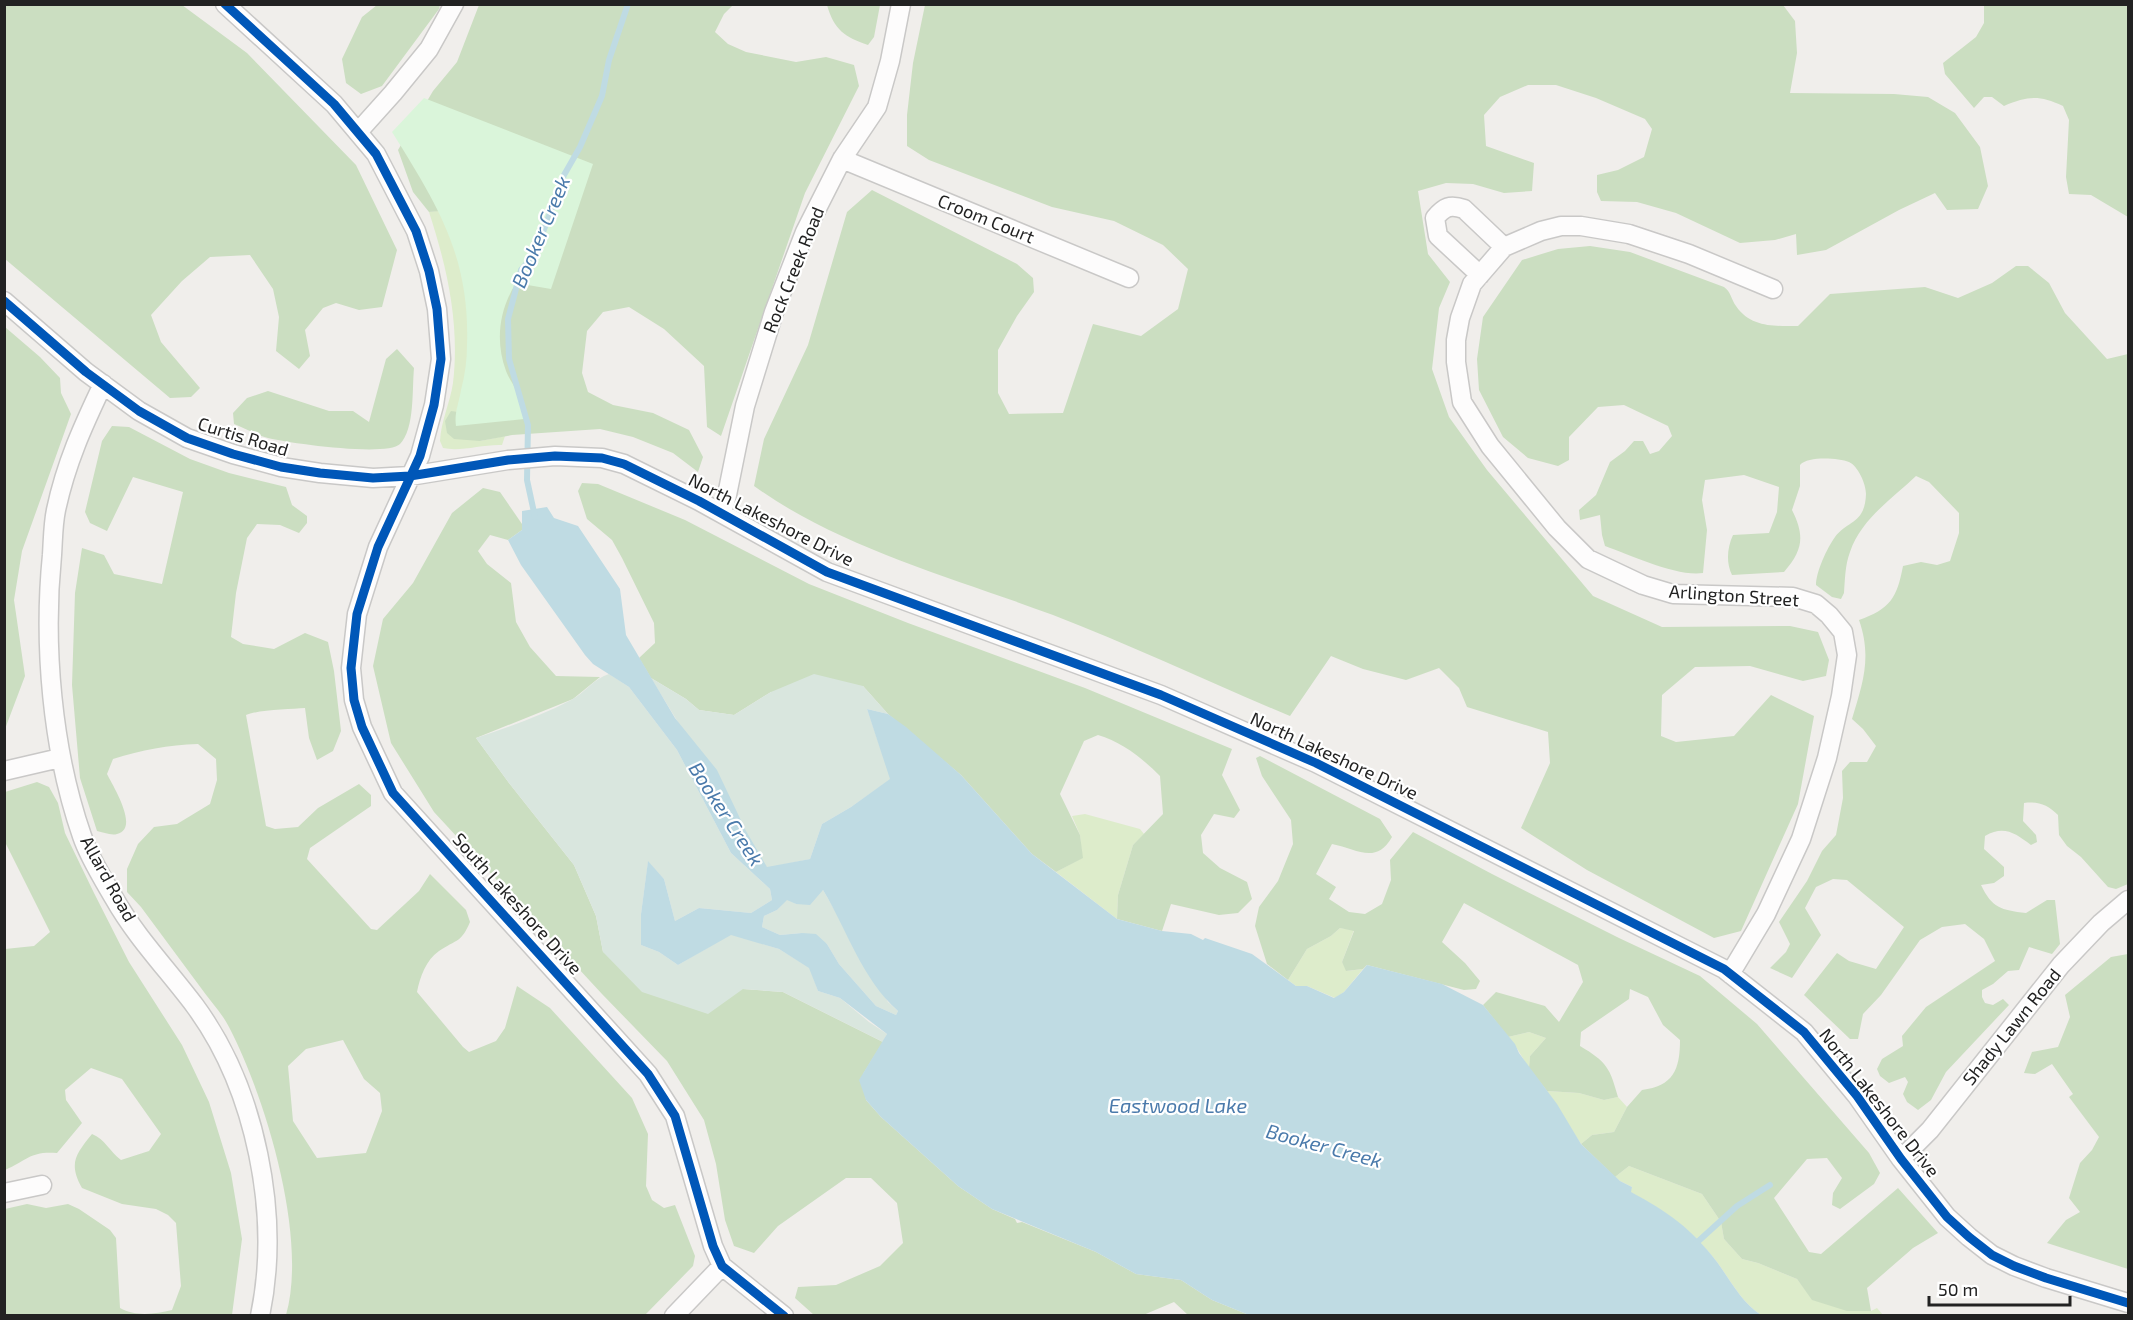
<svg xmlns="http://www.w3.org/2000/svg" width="2133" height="1320" viewBox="0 0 2133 1320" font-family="'Exo 2',sans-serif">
<rect width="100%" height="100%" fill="#f0eeeb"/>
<path fill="#ddeccb" d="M488,204L480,441L505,436L502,445C483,444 461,452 443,448L440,441C441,421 450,403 453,383C460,324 447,267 429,212Z
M1085,814L1140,829L1144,834L1133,845L1118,895L1117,919L1056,872L1082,858L1080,835L1072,816Z
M1340,928L1354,930L1342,962L1347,971L1363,969L1344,992L1335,998L1307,986H1296L1288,980L1307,949L1331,936Z
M1529,1032L1546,1038L1530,1056L1529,1068C1522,1058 1517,1046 1508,1037Z
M1547,1091L1579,1093L1604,1100L1618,1097L1627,1107L1614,1132L1592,1135L1581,1144Z
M1629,1166L1702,1194L1721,1222L1724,1239L1742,1259L1758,1263L1797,1279L1813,1300L1871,1311L1877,1308L1883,1315H1761C1741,1302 1731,1281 1717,1262C1690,1228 1667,1212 1630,1192L1632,1187L1620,1181L1615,1177Z"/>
<path fill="#cbdec1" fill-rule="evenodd" d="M4,5H182L247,53L356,165L397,250L382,307L359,310L336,303L323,308L305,330L310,356L299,369L276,351L279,317L273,289L250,255L210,257L182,281L151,315L161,342L200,388L191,397L170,398L5,259Z
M377,5H440L439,9L382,86L361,94L346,83L342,59L362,17Z
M479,5H733L724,14L715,32L728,44L746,52L796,62L826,57L854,65L859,86L805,193L721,436L707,427L704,366L664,329L629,307L603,312L587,331L582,373L588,392L613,405L653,413L689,430L703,457L698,472L673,453L633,437L600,429L512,435L480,441L454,439L447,433L445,421L451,411L471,414L515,204L429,212L413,192L398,150L433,91L457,62Z
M827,5H880L874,37L868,45C845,37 834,30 827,5Z
M925,5H1783L1795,21L1797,53L1790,93L1894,94L1928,97L1955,113L1980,147L1988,186L1978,209L1947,210L1935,193L1899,210L1826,250L1797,255L1796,234L1775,240L1740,243L1676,213L1637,202L1601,201L1597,192V175L1618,170L1644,157L1652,129L1645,119L1596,98L1556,85H1528L1500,97L1484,115L1486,146L1534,163L1532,191L1504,193L1473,184L1446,183L1418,191L1428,254L1450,282L1439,308L1432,369L1449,417L1487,470L1593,596L1662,627L1790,626L1818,632L1829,660L1826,676L1803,681L1750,666L1695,667L1662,695L1661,736L1676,742L1734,736L1771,695L1814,716L1798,804L1741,931L1714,938L1587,870L1521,828L1550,763L1548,732L1467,707L1459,688L1439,668L1406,680L1363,669L1331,656L1290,716C1211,683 1133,646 1053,615C954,578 840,548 754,486L764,439L808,345L847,212L872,190L1017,264L1033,278L1034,292L1017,316L998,350V393L1009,414L1063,413L1093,324L1141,336L1178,309L1188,269L1163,245L1114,221L1052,207L929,160L907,146V115L913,63Z
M1984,5H2128V217L2091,195L2069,194L2066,177L2069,120L2063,106C2039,95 2028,96 2004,106L1992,97H1984L1974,108L1945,74L1943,63L1976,37L1984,23Z
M1590,246L1630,252L1724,287C1731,292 1731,299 1736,306C1751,328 1775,326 1798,326L1830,294L1925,287L1958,298L1992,283L2016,266H2028L2049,283L2065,313L2107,359L2128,354V884L2116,889L2108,887L2081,857L2067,846L2059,835L2058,815C2048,805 2038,801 2024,803L2023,821L2036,835L2037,842L2031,845C2015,833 2004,825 1985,836L1984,849L2004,867V876L1994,883L1981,885C1992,908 2001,910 2026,913L2047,900H2055L2060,944L2052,954L2029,947L2019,970L2008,971L1993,984L1982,990V997L1985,1003L1993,1005L2003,999L2009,1005L1946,1072L1931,1100L1918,1110L1907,1102L1903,1094L1908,1082L1905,1077L1889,1083L1880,1076L1877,1069L1882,1059L1903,1046L1902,1036L1926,1007L1995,961L1984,939L1965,924L1942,927L1920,940L1881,995L1863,1014L1858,1039H1850L1804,995L1837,953L1849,961L1876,969L1904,927L1847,880L1833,879L1816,887L1805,908L1821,935L1792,978L1770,968L1786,952L1790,944L1779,922L1807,881L1822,851L1836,835L1843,798L1842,771L1850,762H1867L1876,746L1863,729L1852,719C1863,683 1872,657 1859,620C1890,609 1897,598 1903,566L1921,562L1937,565L1950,561L1959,533V513L1929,482L1916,476C1892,499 1861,519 1850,552C1845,565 1845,580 1844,593L1841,599L1832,597L1816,585C1816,572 1827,548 1835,537C1848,520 1865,524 1866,494C1866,484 1858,466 1849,462C1838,458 1808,456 1800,465V486L1792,510C1805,536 1803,550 1784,572L1732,575C1726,563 1727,548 1733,535L1769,533L1777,512L1779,487L1744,475L1705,480L1702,500L1707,530L1703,573C1677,577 1630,555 1605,546L1602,535L1600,515L1580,520L1579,510L1596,495L1610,462L1625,451L1634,441H1643L1650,454L1659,451L1672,436L1668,426L1624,405L1598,407L1569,437V460L1558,466L1528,458L1503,437L1479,390L1477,359L1483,317L1522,260L1558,249Z
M5,327L40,357L60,378L61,393L71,414L22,551L14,600L25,676L5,729Z
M397,349L414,368C412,389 415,429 400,444C387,457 288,443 268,438C256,435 245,428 234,424L233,413L247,398L268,391L329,411H353L369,422L386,359Z
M112,426L129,427L190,459L229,473L286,487L292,505L307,516V523L299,533L280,525L257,524L247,538L236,593L231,637L243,644L274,649L305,633L328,642L334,671L341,731L333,751L317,760L309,738L305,708C291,709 257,710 246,715L266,826L275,829L298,827L318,808L359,784L371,795V806L310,848L307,859L371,929L377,930L419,891L430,874L466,910L470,922C461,943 457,939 439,951C426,960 420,977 417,992L463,1047L469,1052L496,1041L505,1028L517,986L550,1008L632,1098L648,1134L646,1186L652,1200L664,1208L675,1205L695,1256L693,1266L645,1315H286C308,1238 266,1099 230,1029C223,1014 210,1001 201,988C181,961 161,934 141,907L127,892V869L138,844L154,827L177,824L210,804L217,780L216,759L198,744C168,745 142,750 113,759L107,774C113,786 140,829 117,834C111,836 103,832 97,831L80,778L72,685L75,593L82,548L104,555L114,574L162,584L183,492L133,477L107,531L90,523L85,512L102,441ZM343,1040L364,1079L380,1093L382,1111L366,1153L317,1158L293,1121L288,1066L306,1049Z
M582,483L598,484L685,520L809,584L908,623L1085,688L1232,749L1222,775L1240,810L1234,818L1214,814L1201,835L1203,853L1220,868L1247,882L1252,899L1238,913L1219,915L1171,904L1162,931L1117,919L1118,895L1133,845L1163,814L1160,776C1142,758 1122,742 1098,735L1084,741L1060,794L1080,835L1083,858L1056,872L1032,854L961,775L888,714L863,686L771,692L734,715L699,710L686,699L651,678L639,658L655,643L654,623L622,558L612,540L587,519L578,491Z
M483,488L500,492L522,524V530L508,540L490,535L478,551L487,564L511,583L516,622L530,647L556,676L600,677L573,699L476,738L509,783L574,865L596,916L603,952L743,989L783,992L883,1042L863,1074L866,1100L881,1117L958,1186L992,1209L1015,1219L1017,1223L1022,1222L1096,1252L1136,1274L1181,1280L1212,1300L1249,1315H1188L1174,1302L1141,1316L814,1315L795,1298L798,1287L836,1285L880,1266L903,1243L897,1203L871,1178H846L778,1226L754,1253L734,1246L725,1220L716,1164L704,1120L667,1061L602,994L434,812L391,743L373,666L383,619L413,583L452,513Z
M1260,756L1380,819L1392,837C1376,865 1357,849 1332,844L1316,874L1336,887L1329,899L1349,912L1365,914L1382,904L1391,880L1390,860L1413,832L1492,874L1619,938L1700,976L1757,1024L1869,1153L1880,1173L1874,1184L1840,1209L1832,1205L1833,1193L1842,1178L1827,1158L1807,1159L1774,1198L1809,1252L1821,1254L1898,1188L1938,1233L1913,1248L1867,1288L1871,1311H1847L1812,1300L1797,1279L1758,1263L1742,1259L1724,1239L1721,1222L1702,1194L1629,1166L1615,1177L1581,1144L1592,1135L1614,1132L1627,1107L1642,1090C1673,1086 1680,1070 1680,1040L1663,1025L1648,997L1630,989L1629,999L1581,1032L1580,1046C1607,1062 1610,1068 1618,1097L1604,1100L1579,1093L1547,1091L1529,1068L1530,1056L1546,1038L1529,1032L1508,1037L1483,1005L1496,992L1545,1006L1559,1022L1583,982L1578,965L1464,903L1442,942L1465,963L1480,981L1476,989L1464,990L1367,965L1363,969L1346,971L1342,962L1354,931L1340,928L1331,936L1307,949L1288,980L1267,964L1255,926L1259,907L1278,881L1293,844L1291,820L1262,776L1256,758Z
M37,782L49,787L58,803L65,833L94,893L129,962L182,1045L209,1102L231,1173L242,1239L232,1315H5V1209L27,1204L46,1208L68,1204L79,1209L110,1230L116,1238L120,1308C136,1317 155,1314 172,1310L181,1286L176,1223L168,1215L156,1209L122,1204L82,1188C68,1163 76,1154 92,1134C105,1139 110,1152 121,1160L149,1151L161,1134L122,1079L91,1068L65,1090L66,1100L82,1123L57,1153C30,1151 28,1160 5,1170V949L34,946L50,932L5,842V792Z
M2128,954V1269L2047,1243L2066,1220L2080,1212L2069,1198L2080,1163L2092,1150L2099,1137L2069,1097L2073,1094L2052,1064L2035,1074L2024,1073L2032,1052L2058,1047L2070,1017L2065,995L2111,957Z"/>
<path fill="#d9e6de" d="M609,674L629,687L677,750L731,853L770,889L772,900L751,913L699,908L675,921L664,879L648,862L641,914V945L659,952L678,965L731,934L779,949L810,968L818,991L840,998L869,1022L887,1034L883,1042L783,992L743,989L708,1014L642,992L603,952L596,916L574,865L509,783L476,738C508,727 541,716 571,700C585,693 593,679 609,674Z
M814,674L863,686L888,714L867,709L891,779L851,807L822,824L810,859L767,868L651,678L686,699L699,710L734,715L771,692Z
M823,890L888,1002L898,1011L896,1015L876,1006L839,964L827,944L802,933L780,935L762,927L764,916L777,910L787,899L796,904Z"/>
<path fill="#daf5da" d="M424,98L593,164L551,289L516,283C499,310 495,341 506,371C509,379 514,385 517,392C521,400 522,410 524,419L456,426C454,413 459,403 461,390C465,375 467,360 467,345C470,256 437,204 392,132Z"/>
<path fill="#bfdbe3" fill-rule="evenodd" d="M547,507L554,518L578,526L620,589L626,635L675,718L717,770L746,831L767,867L810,859L822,824L851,807L890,779L867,709L888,714L906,727L961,775L1032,854L1117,919L1162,931L1191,934L1203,940L1205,938L1252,954L1296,986H1307L1334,998L1344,992L1367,965L1442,984L1483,1005L1515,1044L1519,1053L1557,1104L1581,1144L1620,1181L1632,1187L1631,1192C1668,1212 1691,1228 1717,1262C1731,1281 1741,1302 1761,1315H1249L1212,1300L1181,1280L1136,1274L1096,1252L992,1209L958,1186L881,1117L866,1100L859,1080L887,1034L840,998L818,991L809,968L779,949L731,935L678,965L659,952L641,945V914L648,861L664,879L675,921L699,908L751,913L772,900L770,889L731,853L677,750L629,687L593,664L585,655L521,565L508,540L522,530V511ZM823,890C847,930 862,979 898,1011L896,1015L876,1006L839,964L827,944L816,934L802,933L780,935L762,927L764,916L777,910L787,900L796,904L810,905Z"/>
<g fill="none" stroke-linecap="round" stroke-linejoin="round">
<path stroke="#bfdbe3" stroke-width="6" d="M535,517L527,480L528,425L509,359L508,319L521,270L535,254L564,175L580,147L602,96L609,60L628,4
M1693,1246L1737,1206L1770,1185"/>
<defs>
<path id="minor" d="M225,4L334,104L376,154L416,231L429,271L437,309L441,359L434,405L420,456L378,547L357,614L351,668L354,700L362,727L393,793L648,1074L675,1116L713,1246L722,1266L784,1316
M358,132L393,93L429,49L454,4
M842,159L1129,278
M1480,275L1438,236L1435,218C1444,207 1450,204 1464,209L1504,247
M4,301L86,372L139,411L187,438L233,454L281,467L320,473L373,478L410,476L508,460L555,456L602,458L624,464L699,501L827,572L1161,695L1316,763L1724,969L1804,1032L1857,1096L1901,1159L1947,1217L1969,1237L1992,1255L2014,1266L2046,1278L2128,1303
M103,384C83,426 66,463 56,510C53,524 53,540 52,555C43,645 52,750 82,836C89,857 103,879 114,898C136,937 168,970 195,1006C256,1089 281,1215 260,1316
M722,513L727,495L745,406L774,312L805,232L842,159L877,107L890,61L901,4
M4,771L60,758
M1730,974L1766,914L1801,839L1827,758L1841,696L1847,655L1843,632L1829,615L1816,604L1793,597L1673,594L1643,585L1588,559L1557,528L1490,446L1462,402L1456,362V340L1460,318L1472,284L1504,247L1541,231L1561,226H1581L1629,234L1689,254L1773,289
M1901,1159L1930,1130L2061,965L2101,923L2128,900
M4,1193L42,1185
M674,1316L722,1266"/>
</defs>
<use href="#minor" stroke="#c9c8c7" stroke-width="21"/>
<use href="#minor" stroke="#fdfcfc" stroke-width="18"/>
<defs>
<path id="cycleway" d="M225,4L334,104L376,154L416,231L429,271L437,309L441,359L434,405L420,456L378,547L357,614L351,668L354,700L362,727L393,793L648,1074L675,1116L713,1246L722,1266L784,1316
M4,301L86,372L139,411L187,438L233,454L281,467L320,473L373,478L410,476L508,460L555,456L602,458L624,464L699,501L827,572L1161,695L1316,763L1724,969L1804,1032L1857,1096L1901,1159L1947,1217L1969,1237L1992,1255L2014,1266L2046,1278L2128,1303"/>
</defs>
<use href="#cycleway" stroke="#fff" stroke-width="13"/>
<use href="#cycleway" stroke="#0057b8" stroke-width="9"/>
</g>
<g text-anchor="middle" stroke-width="4.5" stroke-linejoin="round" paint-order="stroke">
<g font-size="18" fill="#222" stroke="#fff">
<text transform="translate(986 219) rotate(22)" y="6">Croom Court</text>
<text transform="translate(794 270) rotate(-68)" y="6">Rock Creek Road</text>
<text transform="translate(243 437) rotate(17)" y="6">Curtis Road</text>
<text transform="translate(771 520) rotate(27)" y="6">North Lakeshore Drive</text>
<text transform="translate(1734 596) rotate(4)" y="6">Arlington Street</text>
<text transform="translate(1334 756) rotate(25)" y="6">North Lakeshore Drive</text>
<text transform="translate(108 879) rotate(61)" y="6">Allard Road</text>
<text transform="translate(517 904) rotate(48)" y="6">South Lakeshore Drive</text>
<text transform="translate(2012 1027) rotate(-51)" y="6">Shady Lawn Road</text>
<text transform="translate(1879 1103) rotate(52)" y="6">North Lakeshore Drive</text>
</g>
<g font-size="20" font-style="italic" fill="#4a7aab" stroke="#fff">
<text transform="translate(541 232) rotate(-67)" y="7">Booker Creek</text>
<text transform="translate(726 814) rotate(57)" y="7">Booker Creek</text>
<text x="1178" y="1113">Eastwood Lake</text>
<text transform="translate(1324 1146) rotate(15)" y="7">Booker Creek</text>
</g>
</g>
<rect width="2133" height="1320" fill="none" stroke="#222222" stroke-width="12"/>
<path d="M1929 1296v9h141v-9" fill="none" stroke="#222222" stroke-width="3"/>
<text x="1938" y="1296" font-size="18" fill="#222222" stroke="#ffffff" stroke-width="4.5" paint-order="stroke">50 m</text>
</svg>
